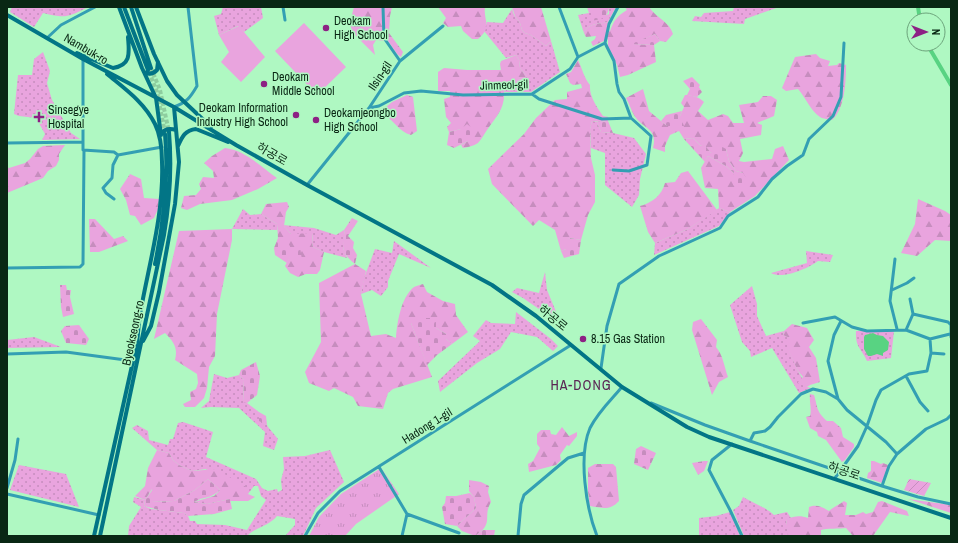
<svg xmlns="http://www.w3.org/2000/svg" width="958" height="543" viewBox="0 0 958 543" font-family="'Archivo Narrow','Noto Sans KR',sans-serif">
<defs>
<pattern id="grass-dots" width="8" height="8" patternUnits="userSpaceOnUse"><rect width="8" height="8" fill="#e9a4de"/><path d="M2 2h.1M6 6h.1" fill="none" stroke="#c68dbe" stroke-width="1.8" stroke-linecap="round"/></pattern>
<pattern id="forest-firs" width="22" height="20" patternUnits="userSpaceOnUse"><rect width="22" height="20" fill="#e9a4de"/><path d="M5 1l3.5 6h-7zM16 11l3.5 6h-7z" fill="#c68dbe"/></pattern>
<pattern id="cemetery-stones" width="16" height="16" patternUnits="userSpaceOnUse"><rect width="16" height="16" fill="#e9a4de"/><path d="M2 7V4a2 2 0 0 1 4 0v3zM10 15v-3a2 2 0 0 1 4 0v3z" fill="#c68dbe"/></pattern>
<pattern id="park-tufts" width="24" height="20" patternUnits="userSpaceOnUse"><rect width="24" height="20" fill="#e9a4de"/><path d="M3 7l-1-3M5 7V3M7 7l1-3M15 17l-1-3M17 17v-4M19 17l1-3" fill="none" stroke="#c68dbe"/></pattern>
<pattern id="garden-furrows" width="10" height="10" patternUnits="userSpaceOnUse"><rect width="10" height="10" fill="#e9a4de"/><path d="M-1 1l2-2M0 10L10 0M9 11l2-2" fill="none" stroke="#c68dbe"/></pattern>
</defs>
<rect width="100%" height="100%" fill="#aff8c2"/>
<path fill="url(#grass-dots)" d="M12,7H86V8C67,18 64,18 43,13L34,27L10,12Z
M223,7H261L263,18L244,32L238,26L219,35L214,16L221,14Z
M587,7H593L595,20L609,14V7H616L608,22C599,24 588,23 584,33L578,15L589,13Z
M734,7H779L745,19L744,24L692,21L695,16L701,17L704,13L733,11Z
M512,9L514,15L520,23L522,30L525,33L531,35L546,46L551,41L560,72L531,92H504L518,80L527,77L520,68L519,60L516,55L506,58L484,31L487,22L503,23Z
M43,52L50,71L47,83L52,100L71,133L80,139L42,140L45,134L36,118L19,116L14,114L18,75H32L34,59Z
M592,121L597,122L601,132L613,133L634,138L646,154L640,179L639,195L632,207L605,185V153L591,148L590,129Z
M719,208L730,212L719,226L654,255L655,243L688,229Z
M243,209L250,215L261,214L277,224V230L232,229Z
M283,225L314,228L336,235L344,230L345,235L343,248L347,258L324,252L313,247L312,243L313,234H291Z
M394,241L431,268L399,254L388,281V287L381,296L372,290L361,294L364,278L375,249L392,253Z
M806,251L833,255L830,262L818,261C809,268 782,280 771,273L807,263Z
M545,272L547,290L557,314L552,318L523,298L512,292L517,288L539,293Z
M752,286L757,304V316L766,336L784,331L783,335L791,338L788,348L798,371L807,387L811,388L799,393L772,348L751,357L750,351L742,342L730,305Z
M516,312L551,339L558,346L553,351L537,337L511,332L500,349L477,363L440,392L438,381L480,341L473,336L486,320L491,323L515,324Z
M856,331H894L891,358L867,361C861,348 855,347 856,331Z
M34,337L61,347L7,348V340Z
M214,374L227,378L239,375L244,380L243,401L247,403L259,412L260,421L267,425L268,427L278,439L274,450L263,446L265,432L239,408L211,407L201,408L209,401Z
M183,422L213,432L206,457L256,479L262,488L268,491L277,489L278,492L282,490L281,480L284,469L283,457L305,456L330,450L344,482L316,508L303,536H285L295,525V519L277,516C269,526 256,527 247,536H128L129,526L141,507L133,502L134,497L145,500L144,506L151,509L184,513L188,516L190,521H195L197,524L225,525L247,530L266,500L261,496L258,486H254L248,494L206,469L192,471L179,465L173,460L169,453L157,450L132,428L137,425L148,431L149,440L168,445L170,439H173L178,423Z
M19,465L66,474L79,507L10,490Z
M743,497C753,503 767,508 774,515L787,512L791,518L786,520L789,536H744L733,510L739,506Z
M730,512L740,536H699V518L716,516Z"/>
<path fill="url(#forest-firs)" d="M354,7H392L390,16L389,33L403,52L401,57L397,54L388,41L376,40L373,45L375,55L352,32L350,22Z
M438,7H485C483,20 493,27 478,39H472L463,31L461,26L448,27L443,23L446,18Z
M512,7H541L551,41L546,46L531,35L525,33L522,30L520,23L515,16Z
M625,7H649C656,18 669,21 673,34L666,42L660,41L655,34L633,44L654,45L656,62L628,75L620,77L617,65L608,46V39L593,46L591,42L595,39L596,36L586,37L584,33C588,23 599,24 608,22L607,30L610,31C614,20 617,16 627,10Z
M816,54L820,58L830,61L828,66L837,65L839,63L846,65C846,81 845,109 832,120C829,119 823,119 820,117C810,110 806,98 798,89L786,91L782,88L795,57Z
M516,55L519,60L520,68L527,77L518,80L504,92C505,109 496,117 487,130C484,134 482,139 478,143C473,146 469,147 463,148L461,145L468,141L461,129L449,132L447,127L451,123L446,117L444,99L450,97V91H438V72L444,68L467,70H501L500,64L501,61Z
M578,60C582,68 584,78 590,85C589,96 597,107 603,116L608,117V121L600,122L592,121L590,129L591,158L595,175V202L588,215L581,240L569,238L566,249L561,251L555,230L539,220L533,226L492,184L488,169L524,134L536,118L555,100L567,99V92L582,88L581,84L573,85L570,83L566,74L571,72Z
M643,89L649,111L667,126L680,116L684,107L681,103L685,95C692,95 699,97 704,102L698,111L708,120L723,114L728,116L733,123H744L739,105L758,102L763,96H771L777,100L774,116L757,123L762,125L761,135L740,139L743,153L739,161L744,162L772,159L775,149L783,146L789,160L755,196L730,212L719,208L718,189L705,188L701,168L708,156L726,166L734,173H743L736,171L729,161L726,149L711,153L703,144L701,146L693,138L684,139L679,131L670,135L665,146V152L653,148C658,127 643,130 634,115C631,110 629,103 626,98Z
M407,95L413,97L417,131L411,135C399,132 394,120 384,115L385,108L392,102Z
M65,145L59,154V160L56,166L48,171L43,178L7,193V167L9,168L25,163L30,159L38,149L43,146Z
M225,148C245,150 261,167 277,178L258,189L232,200L200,204L187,210L181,208L184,196L196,195L201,189L199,184L203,177L214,178L213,171L204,163L212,156Z
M688,171L717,210L688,229L655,243L648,232L640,206C652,203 662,195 665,183L675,182L681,173Z
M130,174L141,179L144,198L159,199L158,209L154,218L141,225L135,216L130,215L126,200L120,189Z
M918,199L945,211L951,215V241L935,240L917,256L901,253L915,224Z
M287,202L289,207L286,212L284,226L291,234L313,233L312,243L313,247L324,252L320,270L317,274H306L298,277L290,273L285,266C293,252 294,245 278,238L277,224L261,214L266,204Z
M89,219H95L114,239L123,236L128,241L99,252H90Z
M232,229V240L217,314L215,356L209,367L207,388L204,398L195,407H185L183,404L191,400L190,392L196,389L198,383L197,374L175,360C178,348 174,342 165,333L154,339L179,231Z
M355,264L366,271L361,294L371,336L386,334L396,338C397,323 401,297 414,287C416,286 420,285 423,284L427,292L443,301L455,304L456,315L468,332L452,344L446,339V334L436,328L411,323L432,377L393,389L388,393L383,409L358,406L353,397L334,388L329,391L309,383L305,372L321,342L319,283Z
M701,319L717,340L716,347C723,355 724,366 728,377L719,382L712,395L692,330L693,322Z
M792,324L807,328L814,340L809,347L816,358L820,382L810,385L807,387L797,383L803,377L798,371L787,347L790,338L783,335L784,331Z
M810,394L814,395C818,408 816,411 827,421H833L841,428L843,437L854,444V447L845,460L842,462L826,440L818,436L817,432L810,428L806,417L810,416C812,410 809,401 810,394Z
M562,427L569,436L577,432V436L569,446L567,445L560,455L561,460L556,465L529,472L528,464L533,461L540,448L537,444V434L541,430H550L551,434L556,435Z
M157,450L169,453L173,460L179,465L192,471L216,469L246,487L248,494L255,497L248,501H230V499L207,504L194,502L214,496L220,490L208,479L195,490L174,501L151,502L152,489L145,500L135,496L145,486L148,468Z
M871,461H874L881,464L883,463L888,465L882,483L867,478L868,473L871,471Z
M595,464H613L616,467L619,501C610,511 602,508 590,506L588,492V468Z
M469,480L481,482L489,486L488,492L491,502C482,517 495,523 475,536L462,531L457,526L476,508L474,497L469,491Z
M908,499L951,505V513Z
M844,501L847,503L845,515H856L863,512L866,514L873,512L878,502L882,501L907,511L909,516L890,512L873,536H853L846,528C840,529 826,528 821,530V536H788L786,519C795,516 800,515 808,518L809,507C817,504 822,507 829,511C833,507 839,505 844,501Z"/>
<path fill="url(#cemetery-stones)" d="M593,7H609C608,18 602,19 591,21Z
M655,34L660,41L654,45L631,44Z
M692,77L700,85L699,87L702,92L697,97L687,95L690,89L683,81Z
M682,111L680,116L684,126H667L661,121L666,115Z
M608,121L613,133L601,132L597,122Z
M467,124L472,128V136L468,141L454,148L447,145L449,132L461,129Z
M693,138L701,146L703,143L711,153L717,144L726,149L729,161L736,171L743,173L747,179L741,186L733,185L734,173L726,166L708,156L705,162L684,139Z
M352,218L358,221L348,236L354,242L353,248L357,255L355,264C350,260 343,254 343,246C343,240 346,237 344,230Z
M278,238L287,241L291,248L300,247L302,260L290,257L287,263L275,255L274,248Z
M569,238L581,240L579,254L564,258L561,251L566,249V242Z
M60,285H66L67,290H71L70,297L74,314L63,317L61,307Z
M415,318H436V328L446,334V339L452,344L437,355L427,365L411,323Z
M79,325L89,339L86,345L66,343L61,331L65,326Z
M256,362L260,376L257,395L247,403L243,402L244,380L239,375L241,370Z
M259,412L266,416L267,425L259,421Z
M641,446L656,453L648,470L634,464L636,449Z
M704,461H708L704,471L698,475L692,463Z
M208,479L220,490C211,499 204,496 194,502L207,504L230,499L232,509L214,514L188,516L184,513L159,510L144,506L145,500L153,489L152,502L174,501L195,490Z
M470,493L474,497L476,508L457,526L445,524L442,507L445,503L446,496H456Z
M483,530H495L494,536H475Z"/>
<path fill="url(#park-tufts)" d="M381,468L399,494L356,524L345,536H309L319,517L341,494Z"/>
<path fill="url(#garden-furrows)" d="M909,479L931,483L924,496L904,490Z"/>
<path fill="#e9a4de" d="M304,23L346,67L317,95L275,51Z
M239,26L265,57L241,82L221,62L229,52L219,35Z"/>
<path fill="#58d382" d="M873,333L877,335L883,336L889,342L888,350L883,353V356L877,354L871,356H868L864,349V337L865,335Z"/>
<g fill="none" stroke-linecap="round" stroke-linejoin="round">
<path stroke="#58d382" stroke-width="4" d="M918,7L920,20
M927,44L951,85"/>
<path stroke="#8ece9f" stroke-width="4" stroke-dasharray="4 2" stroke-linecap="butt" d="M151,68L160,90L169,132
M149,72L157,92L165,133"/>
<path stroke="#339fb3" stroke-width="3" d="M283,7L285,20
M47,38L61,25L95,7
M605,43L614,61L617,84L619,92L624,99L631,118
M578,57L605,43L609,24L618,7
M83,59V150L114,152L118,155L162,147
M400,61L443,26
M532,94L539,99L602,119L631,118L651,136L647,165L629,171L613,170
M174,107C187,102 190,98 197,86L188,7
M369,108L379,106L404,93L421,91L463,95L532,94L570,69L578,57L559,7
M7,143L83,142
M307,185L369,108L400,61L384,38L383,7
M114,199L106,193L103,188L112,178L113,165L118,155
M895,259L890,301L897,329
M7,268L80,267L83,264L84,150
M892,290L907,283L914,278
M910,299L913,314L948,322L951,325
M841,321L834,335L828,361L838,399L847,410L886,442L897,454
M803,323L835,317L852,327L867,331L906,330L930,339L931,353L927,371L909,374L881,390L876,400L867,426L858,446L835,478
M951,326V337
M906,330L913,314
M930,339L950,334
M931,353L944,354
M7,354L66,352L133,361
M601,368L607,326L619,284L659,256L720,228L728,216L758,197L772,179L787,166L803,155L809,139L833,116L841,97L844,43
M906,376L920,402L928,411
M651,403L705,425L750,441L754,433L765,431L770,427L778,417L801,394L813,389L826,392L838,399
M750,441L882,486L918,497L951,504
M732,444L712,460L709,470L730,510L742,536
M379,467L407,514L402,536
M882,486L889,466L897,454L926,429L947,419L951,415
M7,488L15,460L18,439
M7,494L99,515
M407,514L459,533
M305,536L318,513L340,491L571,345
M518,536L521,504L524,495L568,458L584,453
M597,536C586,508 578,456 590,428C598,412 611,400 622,387"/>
<path stroke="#027586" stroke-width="4" d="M119,7L142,68L156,98L161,135
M124,7L148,70
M131,7L151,68
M136,7L154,54L167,81L177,95L211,127
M7,15L83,59L174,107L236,145L307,185L492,285L536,316L622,387L687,427L709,437L951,518
M77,53L113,68C132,65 129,52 128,37
M144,72C149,75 153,74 157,70L158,62
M107,74C125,89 144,102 155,124C161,136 162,148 162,162C164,212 150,260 141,309C138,323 138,339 136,354
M161,134C165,128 170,128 176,130
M178,146C182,137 185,130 196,129L228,142
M155,264C164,221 169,178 165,134
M143,341L151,326L159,292L175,204L179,162L174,107
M94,536L133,361L137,351
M100,536L164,235C170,200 172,167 169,132"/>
</g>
<g fill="#8d2084" stroke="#aff8c2" stroke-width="1.5">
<circle cx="326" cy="28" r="4"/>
<circle cx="264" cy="84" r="4"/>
<circle cx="296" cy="115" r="4"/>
<path d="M37 111h4v4h4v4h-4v4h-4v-4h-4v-4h4z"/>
<circle cx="316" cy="120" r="4"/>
<circle cx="583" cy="339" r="4"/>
</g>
<g text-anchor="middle" stroke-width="3" stroke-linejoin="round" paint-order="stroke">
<g font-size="12" fill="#092714" stroke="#aff8c2" text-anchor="start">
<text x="334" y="25">Deokam<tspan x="334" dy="14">High School</tspan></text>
<text x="272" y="81">Deokam<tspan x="272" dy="14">Middle School</tspan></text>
<text x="288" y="112" text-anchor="end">Deokam Information<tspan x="288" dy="14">Industry High School</tspan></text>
<text x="48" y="114">Sinsegye<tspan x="48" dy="14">Hospital</tspan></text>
<text x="324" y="117">Deokamjeongbo<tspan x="324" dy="14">High School</tspan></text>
<text x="591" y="343">8.15 Gas Station</text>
</g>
<g font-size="12" fill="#092714" stroke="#aff8c2">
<text transform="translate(86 49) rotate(30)" y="4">Nambuk-ro</text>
<text transform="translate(380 76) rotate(-56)" y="4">Ilsin-gil</text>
<text transform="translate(504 85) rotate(-2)" y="4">Jinmeol-gil</text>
<text transform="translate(272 154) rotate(30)" y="4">하공로</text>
<text transform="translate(553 318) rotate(39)" y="4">하공로</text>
<text transform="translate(133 333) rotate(-78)" y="4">Byeokseong-ro</text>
<text transform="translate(427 426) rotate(-32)" y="4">Hadong 1-gil</text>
<text transform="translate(844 471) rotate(19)" y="4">하공로</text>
</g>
<g font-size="14" letter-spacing="1" fill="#5a2654" stroke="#aff8c2">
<text x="581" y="390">HA-DONG</text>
</g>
</g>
<rect width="958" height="543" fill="none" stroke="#092714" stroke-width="16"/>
<g transform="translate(926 32) rotate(90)"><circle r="19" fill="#aff8c2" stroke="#6da47c"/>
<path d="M0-3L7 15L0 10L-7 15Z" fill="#8d2084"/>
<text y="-6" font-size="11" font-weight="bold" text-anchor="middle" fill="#092714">N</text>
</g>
</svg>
